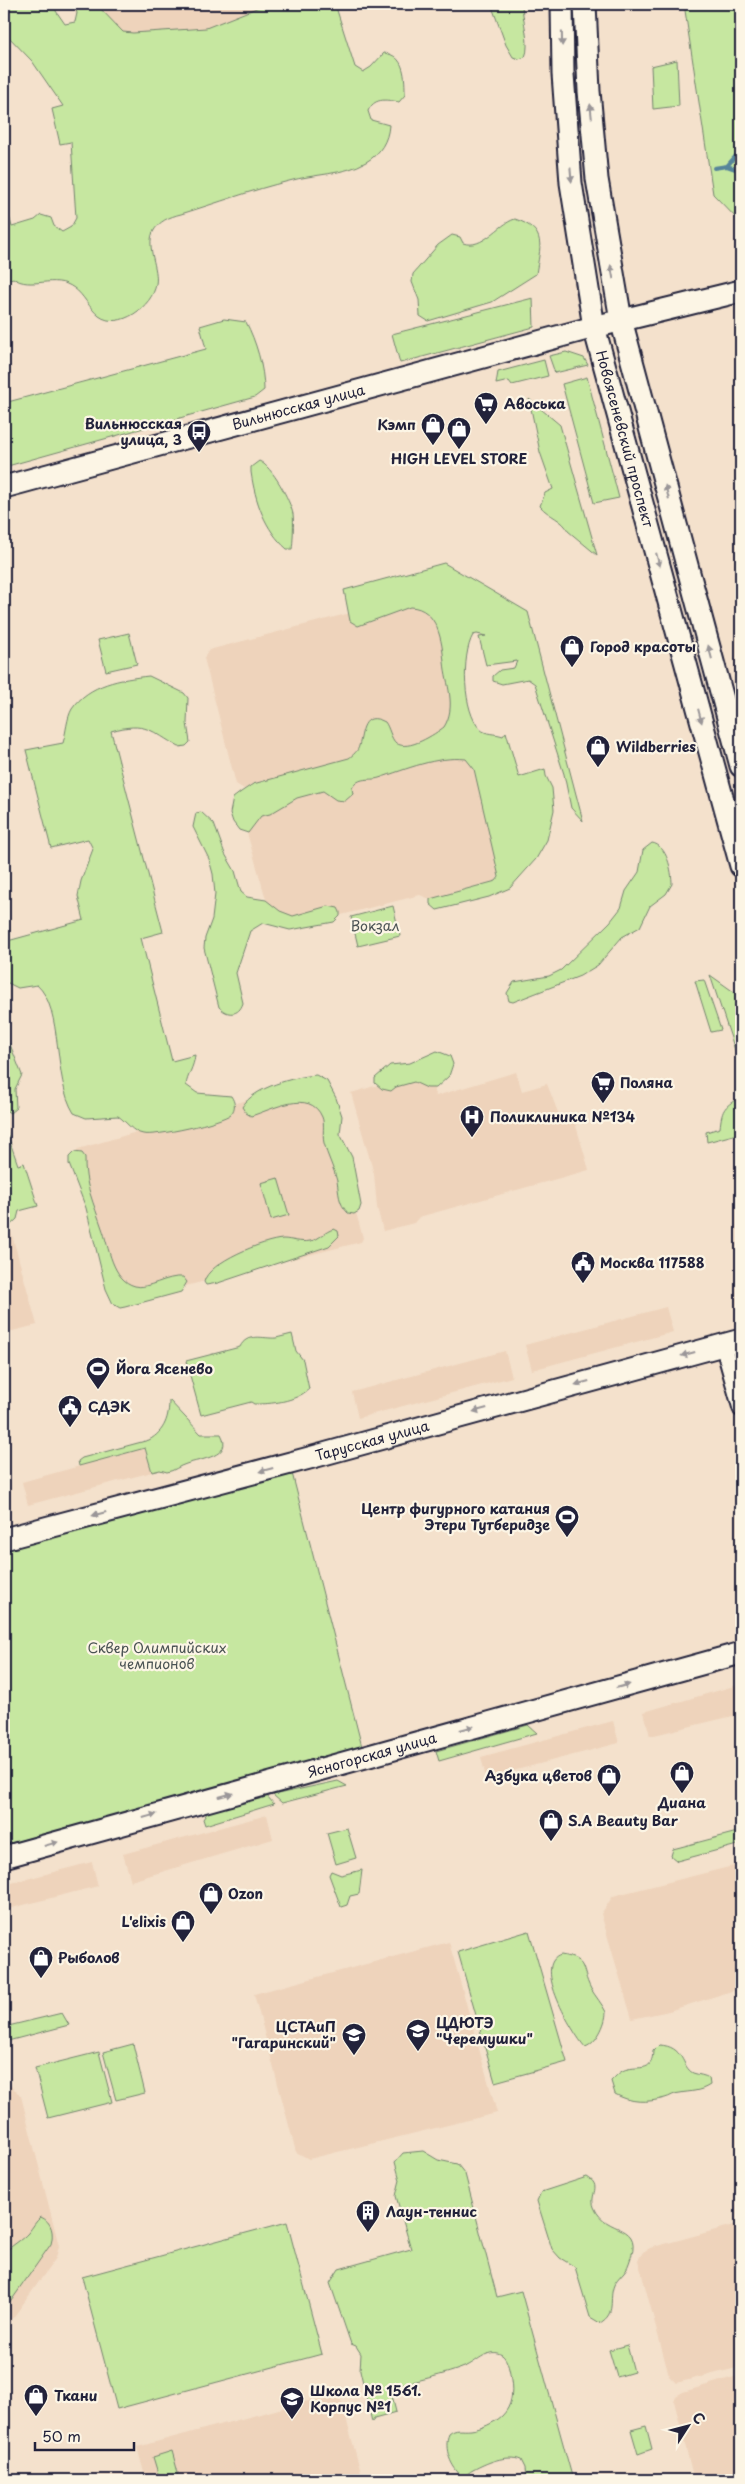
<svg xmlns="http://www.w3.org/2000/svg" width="745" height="2484" viewBox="0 0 745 2484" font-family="'Playpen Sans',sans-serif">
<rect width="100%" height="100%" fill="#f4e1cc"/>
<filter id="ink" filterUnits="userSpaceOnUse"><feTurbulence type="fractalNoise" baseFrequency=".02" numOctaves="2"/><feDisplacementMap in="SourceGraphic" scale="10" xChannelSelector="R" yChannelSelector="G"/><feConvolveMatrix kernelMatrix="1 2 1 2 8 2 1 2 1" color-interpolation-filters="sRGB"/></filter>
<g filter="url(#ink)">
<path fill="#eed3bb" d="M73,4H326L89,59Z
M415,596L440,617L463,721L448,739L244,789L236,784L204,658L209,650Z
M450,747L466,758L474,768L500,871L496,881L430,899L420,895L294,927L270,913L241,812Z
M429,1070L436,1096L516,1072L522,1091L547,1084L559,1115L572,1112L589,1170L419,1217L414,1223L383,1231L377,1207L374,1174L351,1093Z
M310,1082L322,1089L363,1238L361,1242L122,1302L76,1151L78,1149Z
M7,1217L37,1325L4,1333V1218Z
M666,1307L673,1332L532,1370L525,1345Z
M505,1351L512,1377L358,1418L352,1392Z
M145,1448L152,1472L28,1505L22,1482Z
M741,1684V1714L650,1736L644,1712Z
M613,1721L619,1743L486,1778L481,1757Z
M267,1815L273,1839L131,1881L123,1854Z
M92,1862L98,1886L4,1910V1885Z
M741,1864V1988L669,2011L632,2019L601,1914L613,1896Z
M449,1942L497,2113L309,2159L296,2152L254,1994Z
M4,2079L21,2096L59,2246L56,2258L8,2325L4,2322Z
M741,2223V2367L676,2383L669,2376L638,2260L643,2252L650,2248Z
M741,2375V2480H694L674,2401L676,2396L683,2392Z
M339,2393L363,2480H146L137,2447Z"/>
<path fill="#c6e7a0" stroke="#74846e" d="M4,4H56V11L65,24L75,22L77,13L74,4H96L123,32L133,33L206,28L264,5L335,4L355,67L363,72L371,67L384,53C405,55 405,77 405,95L399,102C385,99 374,98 368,111L371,120L389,125C388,141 380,154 366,162C344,175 313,174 289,181C252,190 217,203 181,214C169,217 159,221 153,232C146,248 159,268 156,284C153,306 119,331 99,316C89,308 84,295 74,288C54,273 31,291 13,278L7,280V306L4,309V198L12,227L35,220L41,215L51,218L54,226L62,232L71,227L76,218L71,142L60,144L52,109L63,106L32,61L4,32Z
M491,4H522C522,19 531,45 525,57L519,59L513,57L506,45Z
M684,4H741V223L713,194Z
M677,60L679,106L653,109L651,66Z
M515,219C548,230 540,247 536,274L492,302L428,321L420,316L419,300L412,282L413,274L438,245L452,235L460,237L463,243C483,250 498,224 515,219Z
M533,298L534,327L400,363L392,334Z
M224,319L246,322C256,341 264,368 264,390L255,397L4,467V403L206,349L200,326Z
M566,352L584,358L588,365L555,373L549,356Z
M544,360L548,376L512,385L509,381L496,384L498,372Z
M587,377L619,498L594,503L562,384Z
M529,399L560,425L597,555L568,531C564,520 548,516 540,506L545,493L553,489L540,452Z
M259,461C272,466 290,500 293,514C294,520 293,544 292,549H287C265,530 255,501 251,472V467Z
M444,563L528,612L583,821L571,808L564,774L535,684L528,679L502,684L493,681V676L500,670L514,668L517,661L486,665L479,637L486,636L477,634L473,635C461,656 463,712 480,729C486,735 495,733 503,736L506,732L519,777L545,769L546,776L552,788L554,810L547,840L536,859L510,888L489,897L437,910L430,904V899L496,881L499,877L474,769L466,759C436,756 407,769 379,778C369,781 359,776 352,788L353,794L345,801L336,800L323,791L297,798L270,814L261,816L248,833L239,830L233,822L230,813L233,798L241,792L253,784L349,758C353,755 358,751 359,746C363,733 362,710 385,722C389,727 391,739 396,743C408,752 435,734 444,727C457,706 446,684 444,662C442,642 438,608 410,607L358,626L350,621L344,590Z
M129,633L137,664L106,671L98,640Z
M149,676L184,693L188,698L187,723L190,742L186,746L179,747C151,731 146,721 111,731L163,932L141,938L172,1061L195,1055C194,1067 187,1076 186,1085L197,1093L231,1096C235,1102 236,1108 231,1114C222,1122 155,1137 143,1134C132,1132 127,1122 118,1116L86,1118L74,1113C52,1078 64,1009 37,985L18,988L4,981V942L84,920L78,896L81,881L93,849L88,839L51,848L26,750L63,743C66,733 67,717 72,709C89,684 121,679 149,676Z
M201,812L214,824L225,854L235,871L241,892L247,897L266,900L280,911L293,916L328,906L338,908L340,912V916L334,922L290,930L263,923L250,931L236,973L243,1003C239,1016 227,1016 219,1007L204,948L205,938L212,919L215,894L213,874L209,859L193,827L196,813Z
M652,843C667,845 672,871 672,884L666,894L650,906L640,927L622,937L598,965L580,976L513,1002L509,1001L507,993L514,982L549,976L561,970L610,922L621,908L626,891L639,872L643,850Z
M393,906L400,936L358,946L351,917Z
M710,975L741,997V1068Z
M704,980L721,1030L711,1032L695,981Z
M4,1035L11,1047L22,1075L15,1089L16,1108L10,1113L4,1109Z
M437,1051L450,1056L453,1064L449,1076L436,1088H427L414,1082L396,1087L391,1091L382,1089L375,1083V1078L390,1065L410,1063Z
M316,1075L327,1081L336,1098L342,1116L340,1134L352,1157L361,1205L359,1211L354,1214L348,1213C338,1203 339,1193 337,1181C334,1168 327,1156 324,1143C322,1135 325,1124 322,1117C310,1088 271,1110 251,1116L246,1113L242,1107C254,1087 294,1077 316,1075Z
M741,1096V1133L707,1142L706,1132L720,1128C722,1107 725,1107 741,1096Z
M4,1125L18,1165L24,1163L38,1206L19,1211L17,1219L4,1231Z
M74,1152L82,1153L85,1157C84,1184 94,1204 102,1228C109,1247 112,1280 135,1286C147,1290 167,1275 183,1277L187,1282L181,1292L125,1307L120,1308L113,1304L106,1289L86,1208L69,1164V1157Z
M278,1178L289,1215L271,1220L261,1183Z
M334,1229L338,1231L339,1236L329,1246L218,1283L206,1285L204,1282C208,1262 264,1240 283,1239C291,1239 301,1243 310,1241C319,1240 325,1231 334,1229Z
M292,1334L296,1351L303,1360L309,1389C295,1402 271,1404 254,1404L251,1402L201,1415L186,1361L240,1347C247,1332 264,1339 276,1338C281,1337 287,1335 292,1334Z
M169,1400L201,1434H221C234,1457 200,1459 186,1464C179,1466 174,1471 167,1472L160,1470L152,1472L145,1448L79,1466L78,1461L82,1458L149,1440C165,1431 169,1417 169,1400Z
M292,1473L362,1747L4,1845V1550Z
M528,1725L537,1733L439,1761L436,1751Z
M338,1781L347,1786L282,1803L273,1795Z
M267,1796L274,1804L205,1825L203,1819L208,1812Z
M347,1828L356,1858L336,1864L327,1833Z
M741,1831V1844L677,1861L671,1856L673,1849Z
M362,1870L359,1894L350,1896L347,1905L341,1907L329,1875L331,1871L341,1875Z
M529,1931L567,2062L495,2082L458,1952Z
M561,1955C589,1960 580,1968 591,1989C596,1997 602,2004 606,2012C606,2024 596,2044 585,2047C573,2033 531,1964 561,1955Z
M62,2013L69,2025L4,2042V2027Z
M133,2044L145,2093L116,2100L103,2052Z
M659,2045C685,2046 681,2067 693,2073C699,2075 704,2075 709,2078L710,2085C699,2092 691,2091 680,2093C674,2093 670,2097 665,2098C647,2103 631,2103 615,2094L611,2081C616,2076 621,2070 628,2069C643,2066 652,2072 653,2051Z
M99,2052L112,2102L48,2118L35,2068Z
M423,2151L438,2160L457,2164L465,2174L497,2297L521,2291L573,2480H526L525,2468L521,2460C506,2454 486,2463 473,2470C469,2472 467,2475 463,2477C451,2468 443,2448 449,2434C456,2428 462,2431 471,2430C481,2429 494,2423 502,2416C512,2406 513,2393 511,2380C510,2373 508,2359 502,2355C489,2347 478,2361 467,2366C446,2375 413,2381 390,2388L396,2412L374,2418L372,2422L360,2370L361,2354L356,2346L351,2344L330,2283L339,2269L411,2249L396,2196L400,2180L395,2162L403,2153Z
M587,2177C603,2186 589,2194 594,2207C606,2237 646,2220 629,2263C626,2273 618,2276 614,2285C608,2300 617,2313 600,2323L590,2317L575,2267L560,2258L552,2249L537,2201L541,2192Z
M41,2217C52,2222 54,2233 51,2244L4,2311V2254C11,2245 21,2241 28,2233C33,2227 35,2222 41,2217Z
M287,2222L322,2354L117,2409L82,2277Z
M627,2345L634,2372L617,2377L609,2350Z
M646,2426L652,2449L638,2454L631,2430Z
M172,2451L180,2480H160L153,2457Z"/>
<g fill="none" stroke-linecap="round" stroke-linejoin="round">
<path stroke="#57849a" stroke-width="4" d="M727,166L741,150
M727,166L741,171
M714,168L727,166"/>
<defs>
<path id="street" d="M723,1345L741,1409"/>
<g id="secondary">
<path id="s1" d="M562,4L563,74L571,183L594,327L741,866"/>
<path d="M585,4L589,91L597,179L621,320L741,766"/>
<path id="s2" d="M4,487L594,327L741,291"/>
<path id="s3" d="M4,1539L313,1457L741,1340"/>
<path id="s4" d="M4,1857L741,1653"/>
</g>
</defs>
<use href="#street" stroke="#22223b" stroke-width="19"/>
<use href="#secondary" stroke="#22223b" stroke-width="25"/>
<use href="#street" stroke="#fcf5e5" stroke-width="15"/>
<use href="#secondary" stroke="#fcf5e5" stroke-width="21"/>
</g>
<defs><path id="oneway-solid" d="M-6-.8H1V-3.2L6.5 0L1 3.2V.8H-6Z" transform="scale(1.25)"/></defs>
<g fill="#9a9698">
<use href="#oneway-solid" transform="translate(562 39) rotate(89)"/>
<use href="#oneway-solid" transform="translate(591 111) rotate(-96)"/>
<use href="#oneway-solid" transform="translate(571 175) rotate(85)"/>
<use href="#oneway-solid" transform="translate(612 272) rotate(-101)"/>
<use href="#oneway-solid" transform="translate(667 492) rotate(-105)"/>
<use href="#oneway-solid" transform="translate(658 560) rotate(75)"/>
<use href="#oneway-solid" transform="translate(710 652) rotate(-105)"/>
<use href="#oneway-solid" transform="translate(700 716) rotate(75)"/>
<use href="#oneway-solid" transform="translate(688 1354) rotate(165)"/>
<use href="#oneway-solid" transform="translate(582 1383) rotate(165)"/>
<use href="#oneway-solid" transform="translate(480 1410) rotate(165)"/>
<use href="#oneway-solid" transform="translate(266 1470) rotate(165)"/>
<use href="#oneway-solid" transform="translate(99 1514) rotate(165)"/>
<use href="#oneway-solid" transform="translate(623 1686) rotate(-15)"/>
<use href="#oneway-solid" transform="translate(467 1728) rotate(-15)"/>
<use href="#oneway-solid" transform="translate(226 1795) rotate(-15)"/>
<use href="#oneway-solid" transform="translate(150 1816) rotate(-16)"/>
<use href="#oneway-solid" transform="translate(51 1844) rotate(-16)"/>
</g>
</g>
<defs>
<symbol id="supermarket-pin" viewBox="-11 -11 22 30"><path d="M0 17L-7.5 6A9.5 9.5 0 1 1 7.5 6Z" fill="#22223b" stroke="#fcf5e5"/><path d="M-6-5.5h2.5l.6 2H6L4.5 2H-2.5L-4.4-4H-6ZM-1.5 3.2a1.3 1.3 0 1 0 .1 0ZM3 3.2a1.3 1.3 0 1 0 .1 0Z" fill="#fff"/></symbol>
<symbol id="shop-pin" viewBox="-11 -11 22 30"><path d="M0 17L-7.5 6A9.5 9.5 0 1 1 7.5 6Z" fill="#22223b" stroke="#fcf5e5"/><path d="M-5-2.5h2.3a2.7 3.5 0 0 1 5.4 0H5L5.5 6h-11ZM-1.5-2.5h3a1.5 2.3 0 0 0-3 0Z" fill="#fff"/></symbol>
<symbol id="bus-pin" viewBox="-11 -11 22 30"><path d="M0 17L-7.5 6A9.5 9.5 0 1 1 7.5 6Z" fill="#22223b" stroke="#fcf5e5"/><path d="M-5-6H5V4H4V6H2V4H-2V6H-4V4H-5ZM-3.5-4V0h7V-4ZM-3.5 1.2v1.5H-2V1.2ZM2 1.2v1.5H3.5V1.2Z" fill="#fff"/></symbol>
<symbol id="hospital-pin" viewBox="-11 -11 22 30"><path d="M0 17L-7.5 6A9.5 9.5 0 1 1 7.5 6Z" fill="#22223b" stroke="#fcf5e5"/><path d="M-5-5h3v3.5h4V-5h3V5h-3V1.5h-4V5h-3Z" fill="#fff"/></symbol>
<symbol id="civic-pin" viewBox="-11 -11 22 30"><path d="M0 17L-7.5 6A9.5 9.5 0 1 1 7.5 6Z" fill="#22223b" stroke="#fcf5e5"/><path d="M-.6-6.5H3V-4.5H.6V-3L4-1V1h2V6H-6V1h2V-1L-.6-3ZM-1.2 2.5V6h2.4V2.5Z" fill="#fff"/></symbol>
<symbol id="stadium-pin" viewBox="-11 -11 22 30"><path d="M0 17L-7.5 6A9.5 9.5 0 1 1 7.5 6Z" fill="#22223b" stroke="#fcf5e5"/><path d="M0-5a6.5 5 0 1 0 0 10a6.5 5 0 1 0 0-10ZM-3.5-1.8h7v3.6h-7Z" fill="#fff"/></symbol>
<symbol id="university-pin" viewBox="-11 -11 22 30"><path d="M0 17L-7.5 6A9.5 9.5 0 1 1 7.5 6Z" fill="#22223b" stroke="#fcf5e5"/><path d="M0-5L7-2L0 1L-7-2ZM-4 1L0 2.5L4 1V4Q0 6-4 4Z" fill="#fff"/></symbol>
<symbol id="building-pin" viewBox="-11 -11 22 30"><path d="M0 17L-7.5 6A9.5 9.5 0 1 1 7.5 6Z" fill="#22223b" stroke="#fcf5e5"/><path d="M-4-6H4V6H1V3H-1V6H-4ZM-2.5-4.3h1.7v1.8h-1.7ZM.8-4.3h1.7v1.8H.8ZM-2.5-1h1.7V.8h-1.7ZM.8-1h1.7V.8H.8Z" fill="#fff"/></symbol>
<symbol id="school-pin" viewBox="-11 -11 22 30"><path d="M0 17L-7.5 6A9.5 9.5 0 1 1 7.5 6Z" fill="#22223b" stroke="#fcf5e5"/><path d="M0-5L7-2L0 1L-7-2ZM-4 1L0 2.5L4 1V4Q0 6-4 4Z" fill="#fff"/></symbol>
</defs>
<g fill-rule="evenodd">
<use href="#supermarket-pin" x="472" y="390" width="28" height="38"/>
<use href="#shop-pin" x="419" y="411" width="28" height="38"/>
<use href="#shop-pin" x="445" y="415" width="28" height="38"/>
<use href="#bus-pin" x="185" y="418" width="28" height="38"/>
<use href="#shop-pin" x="558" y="633" width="28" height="38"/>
<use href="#shop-pin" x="584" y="733" width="28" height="38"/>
<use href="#supermarket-pin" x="589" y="1069" width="28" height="38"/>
<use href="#hospital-pin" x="458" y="1103" width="28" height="38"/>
<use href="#civic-pin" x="569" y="1249" width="28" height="38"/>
<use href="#stadium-pin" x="84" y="1355" width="28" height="38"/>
<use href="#civic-pin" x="56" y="1393" width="28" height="38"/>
<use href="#stadium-pin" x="553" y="1503" width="28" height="38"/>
<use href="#shop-pin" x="668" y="1759" width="28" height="38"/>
<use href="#shop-pin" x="595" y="1762" width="28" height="38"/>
<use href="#shop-pin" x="537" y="1807" width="28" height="38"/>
<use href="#shop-pin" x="197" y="1880" width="28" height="38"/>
<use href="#shop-pin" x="169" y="1908" width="28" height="38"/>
<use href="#shop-pin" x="27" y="1944" width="28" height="38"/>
<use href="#university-pin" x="404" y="2017" width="28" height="38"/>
<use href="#university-pin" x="340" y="2021" width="28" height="38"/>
<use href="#building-pin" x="354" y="2198" width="28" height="38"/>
<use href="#shop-pin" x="22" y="2382" width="28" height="38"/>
<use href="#school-pin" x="278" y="2385" width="28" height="38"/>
</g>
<g text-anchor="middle" stroke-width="4.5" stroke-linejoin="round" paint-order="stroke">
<g font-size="14" font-weight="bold" fill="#22223b" stroke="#fcf5e5" text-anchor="start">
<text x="504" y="409">Авоська</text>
<text x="182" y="429" text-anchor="end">Вильнюсская<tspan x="182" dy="16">улица, 3</tspan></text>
<text x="416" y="430" text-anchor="end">Кэмп</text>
<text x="459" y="464" text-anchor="middle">HIGH LEVEL STORE</text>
<text x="590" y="652">Город красоты</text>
<text x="616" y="752">Wildberries</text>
<text x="620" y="1088">Поляна</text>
<text x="490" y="1122">Поликлиника №134</text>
<text x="600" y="1268">Москва 117588</text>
<text x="116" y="1374">Йога Ясенево</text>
<text x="88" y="1412">СДЭК</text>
<text x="550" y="1514" text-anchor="end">Центр фигурного катания<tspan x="550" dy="16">Этери Тутберидзе</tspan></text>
<text x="592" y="1781" text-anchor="end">Азбука цветов</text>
<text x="682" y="1808" text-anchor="middle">Диана</text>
<text x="568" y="1826">S.A Beauty Bar</text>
<text x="228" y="1899">Ozon</text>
<text x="166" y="1927" text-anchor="end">L'elixis</text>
<text x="58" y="1963">Рыболов</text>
<text x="436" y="2028">ЦДЮТЭ<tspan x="436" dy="16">"Черемушки"</tspan></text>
<text x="336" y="2032" text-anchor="end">ЦСТАиП<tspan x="336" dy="16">"Гагаринский"</tspan></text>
<text x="386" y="2217">Лаун-теннис</text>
<text x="310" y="2396">Школа № 1561.<tspan x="310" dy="16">Корпус №1</tspan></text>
<text x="54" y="2401">Ткани</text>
</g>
<g font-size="14" fill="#22223b" stroke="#fcf5e5">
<text dy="5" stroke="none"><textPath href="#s2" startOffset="305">Вильнюсская улица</textPath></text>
<text dy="5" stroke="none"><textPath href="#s1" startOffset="441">Новоясеневский проспект</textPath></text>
<text dy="5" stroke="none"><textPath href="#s3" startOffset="381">Тарусская улица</textPath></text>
<text dy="5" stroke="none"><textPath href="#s4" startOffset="382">Ясногорская улица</textPath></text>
</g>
<g font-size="14" fill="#4b5354" stroke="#fcf5e5">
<text x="375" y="931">Вокзал</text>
<text x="157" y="1653">Сквер Олимпийских<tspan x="157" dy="16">чемпионов</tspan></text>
</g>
</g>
<rect width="745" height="2484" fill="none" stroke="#fcf5e5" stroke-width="20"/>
<rect x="10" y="10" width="725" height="2464" fill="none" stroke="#22223b" stroke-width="2" filter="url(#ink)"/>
<g transform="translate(688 2426) rotate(54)" stroke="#fcf5e5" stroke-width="4" paint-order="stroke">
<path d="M0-4L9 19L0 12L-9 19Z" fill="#22223b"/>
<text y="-8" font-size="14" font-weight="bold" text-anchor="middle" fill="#22223b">С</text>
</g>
<path d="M35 2442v8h99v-8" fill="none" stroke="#22223b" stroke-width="2.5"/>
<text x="42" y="2442" font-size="15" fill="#22223b" stroke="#fcf5e5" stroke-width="4" paint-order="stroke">50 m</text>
</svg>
